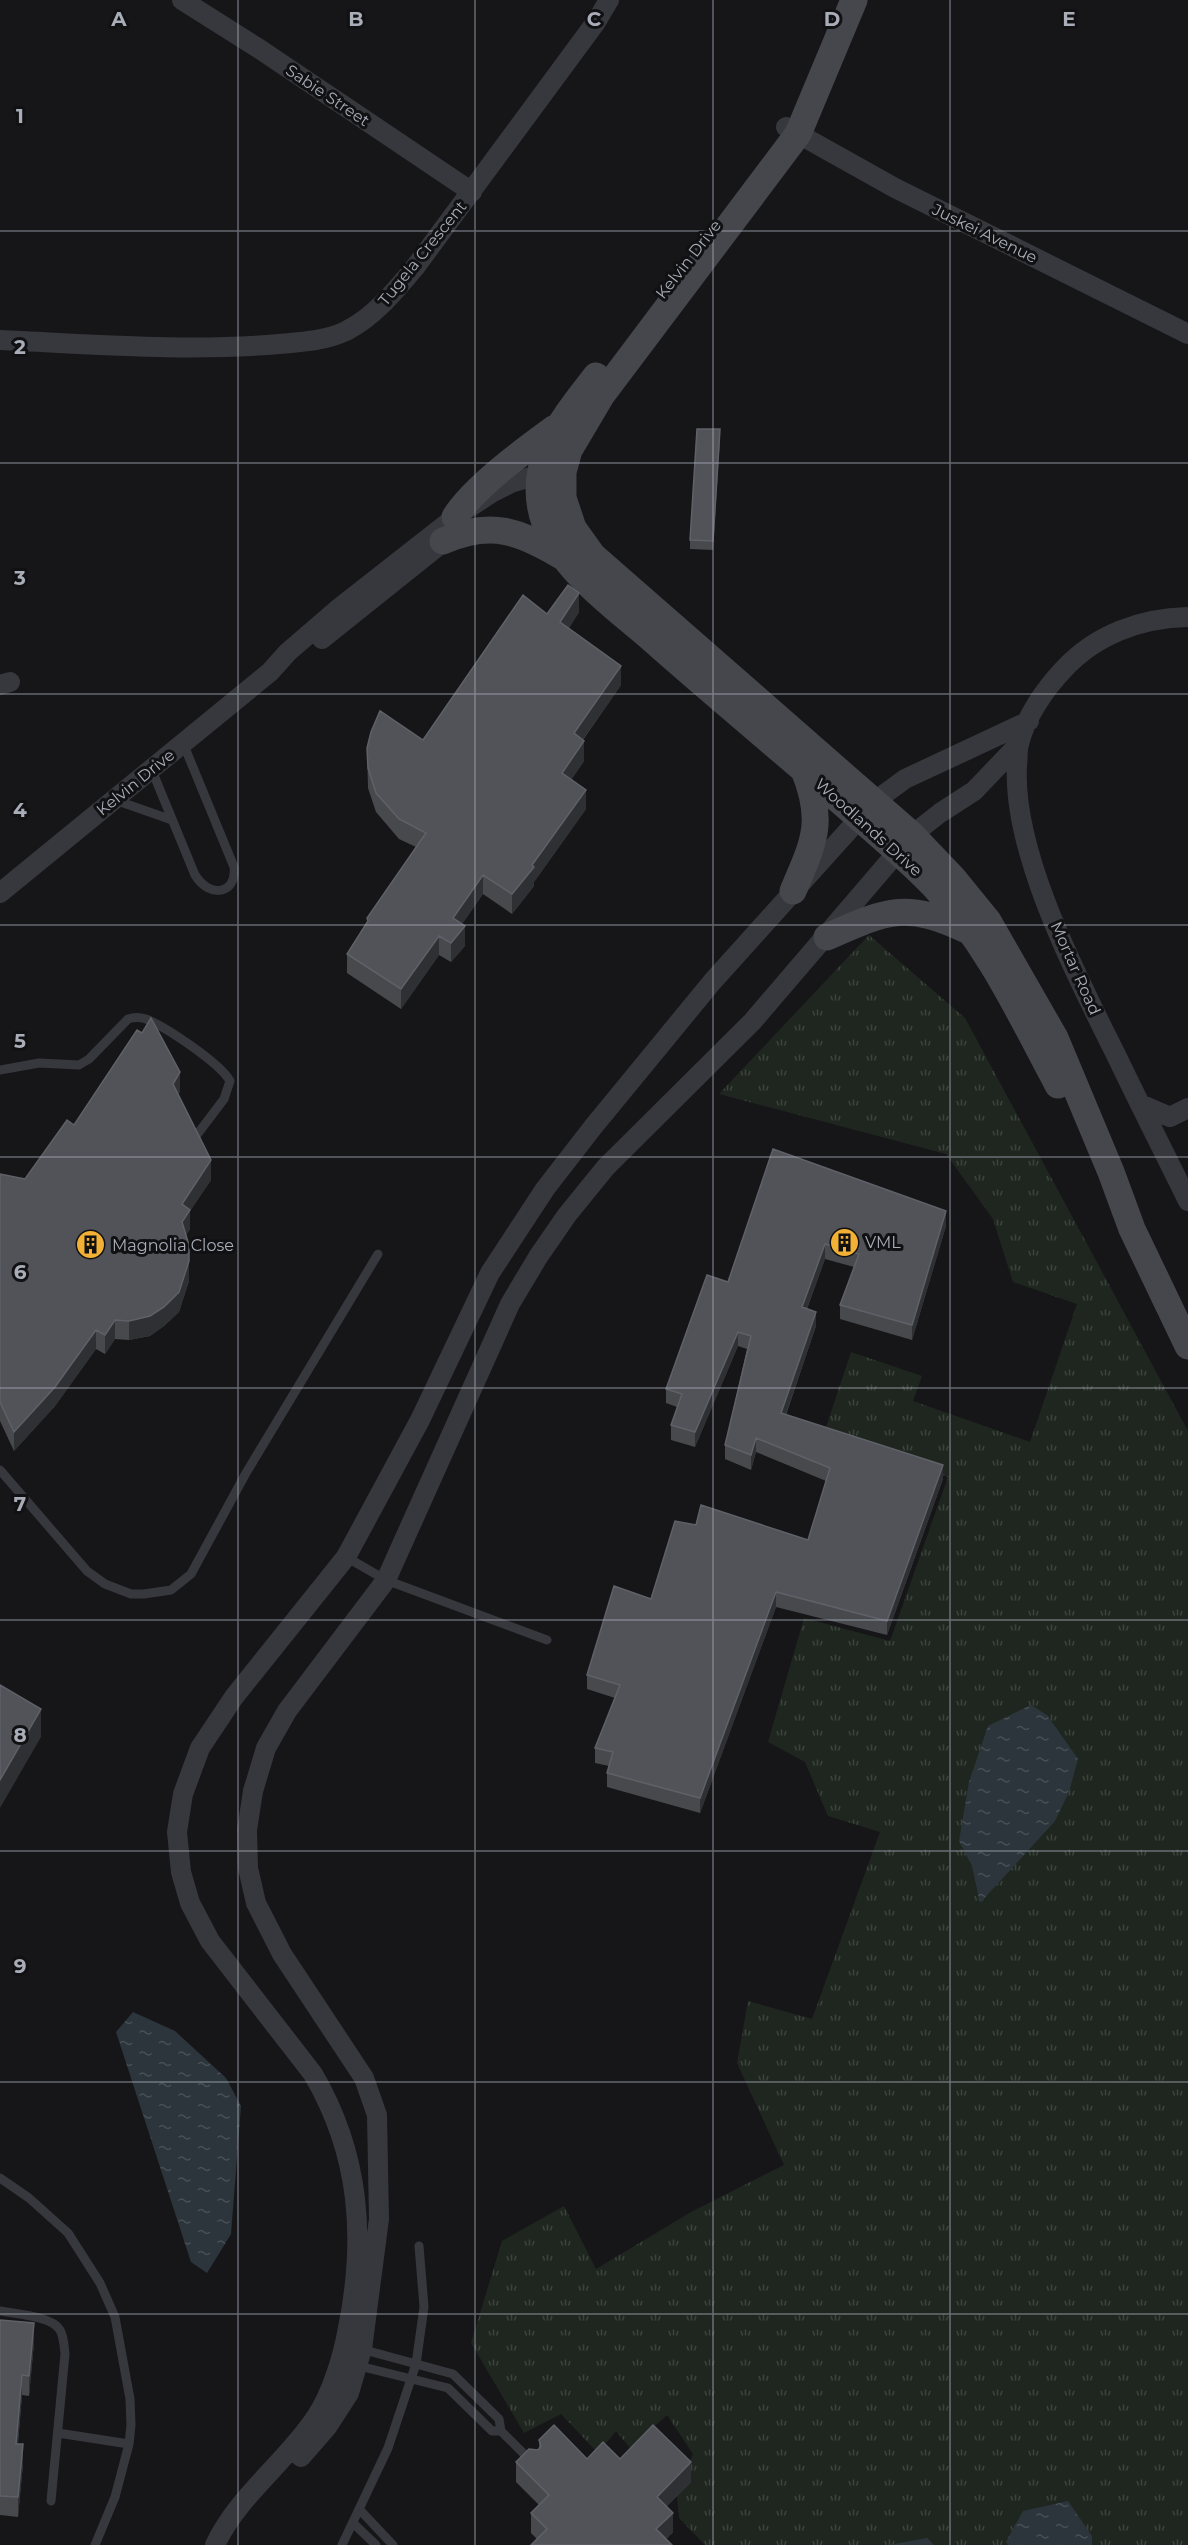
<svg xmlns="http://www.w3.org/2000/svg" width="1188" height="2545" viewBox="0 0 1188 2545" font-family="Montserrat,sans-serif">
<defs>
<pattern id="grass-tufts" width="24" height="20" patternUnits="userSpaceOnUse" patternTransform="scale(1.5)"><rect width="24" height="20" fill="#1e261f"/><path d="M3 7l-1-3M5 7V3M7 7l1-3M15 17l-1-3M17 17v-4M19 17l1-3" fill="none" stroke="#3c433d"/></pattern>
<pattern id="water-ripples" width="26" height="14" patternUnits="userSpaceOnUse" patternTransform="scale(1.5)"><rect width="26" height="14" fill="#2c353c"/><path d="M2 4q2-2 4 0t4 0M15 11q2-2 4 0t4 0" fill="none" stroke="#485056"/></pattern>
</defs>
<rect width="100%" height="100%" fill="#161618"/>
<path fill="url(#grass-tufts)" d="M869,935L965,1018L1188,1431V2545H705L679,2518L677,2495L693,2454L667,2415L630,2448L616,2431L598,2453L561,2414L524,2433L471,2343L502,2241L564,2206L596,2269L691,2212L784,2165L737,2063L748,2001L812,2019L880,1832L828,1816L805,1762L768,1742L804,1618L890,1641L948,1477L824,1433L851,1352L922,1376L913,1401L1030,1442L1077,1304L1013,1282L993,1219L946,1154L719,1094Z"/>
<path fill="url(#water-ripples)" d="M1031,1705L1047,1715L1078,1759L1069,1792L1055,1821L980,1903L972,1866L959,1841L969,1782L988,1726Z
M133,2012L175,2031L226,2078L241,2106L231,2234L207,2273L191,2262L116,2032Z
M1068,2501L1092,2536V2545H1008L1006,2542L1023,2511Z
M927,2538L934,2545H889Z"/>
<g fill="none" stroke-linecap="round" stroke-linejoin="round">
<path stroke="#37383d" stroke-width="9" d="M151,768L195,875C210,899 237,894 234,867L183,743
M115,800L172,820
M0,1070L39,1063L79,1065L89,1059L128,1019C134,1017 139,1017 146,1019C166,1027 220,1063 230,1081L224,1099L196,1136
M0,1470L87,1571L105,1584L131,1594H144L171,1590L191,1574L246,1473L378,1254
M346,1557L386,1580L547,1640
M0,2178L29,2198L68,2233L100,2283L115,2317L130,2399L131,2425L129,2444L115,2497L95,2545
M0,2311C15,2314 52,2316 60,2330C64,2337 64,2346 65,2354L51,2501
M355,2365L448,2388L492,2431H501L499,2419L453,2374L361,2349
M501,2431L531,2461
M58,2433L129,2444
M360,2510L393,2545
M353,2523L376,2545
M342,2545L388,2448L416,2364L424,2307L419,2246"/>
<path stroke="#37383d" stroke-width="20" d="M182,0L258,48L472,192
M786,127L895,188L1188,334
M0,340C92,344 187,352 279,344C302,342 325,341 346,331C375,316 395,291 416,266L596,22L609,0
M1188,617C1140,618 1095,635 1063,670C1045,689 1025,718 1019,744C1017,751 1018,759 1017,766C1012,854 1079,980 1118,1059C1141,1107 1165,1154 1188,1201
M322,639L437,547
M0,685L10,682
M0,893L270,672L288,652L339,608L455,517L493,492L511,483L540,474L553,473
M1140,1104L1170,1117L1188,1108
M301,2457L327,2427L349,2393L362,2349L379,2219L377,2115L364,2078L282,1954L256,1903L248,1868L247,1830L253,1791L266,1748L287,1711L386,1580L510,1304L538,1257L567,1215L606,1167L752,1022L912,835L940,813L974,791L1019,744
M215,2545C238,2496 286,2462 316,2417C332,2393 343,2356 348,2328C366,2238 360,2154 313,2074L210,1941L190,1903L181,1872L177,1832L183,1794L200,1748L234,1697L346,1557L420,1420L490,1273L545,1189L593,1127L712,982L875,801L905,779L1029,721"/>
<path stroke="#45474d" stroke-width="27" d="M854,0L798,134L601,396L569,450L563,472V498L573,528L593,556L912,835L953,878L988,921L1055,1038L1111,1172L1132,1229L1188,1346
M596,376C562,420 524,464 545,523C562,571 618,609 655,642C716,696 779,748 840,801C872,829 905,856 934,886C988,944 1021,1016 1058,1085
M455,517C474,487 526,449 555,428
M443,541C491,520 520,531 563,557
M793,891C814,842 825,822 804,770
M827,937C888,910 906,901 969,931"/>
</g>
<path fill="#47494d" d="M720,438L713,550L690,549V540Z
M579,612L569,628L621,685L583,740L584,761L571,780L586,809L534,882V886L512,914L483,894L462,924L465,946L451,962L439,955L401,1009L347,973V954L367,923V918L416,847L399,839L376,812L368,788L367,748L423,740L547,614Z
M180,1091L178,1095L211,1180L190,1211V1229L186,1235L189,1281L179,1312L164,1326L150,1336L129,1340L115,1339L105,1354L96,1349L55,1406L14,1451L0,1421V1174L25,1179L74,1125Z
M773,1149L946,1226L912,1340L840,1319V1305L854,1267L825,1259L807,1309L816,1326L786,1415L943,1479L887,1635L776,1607L700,1813L607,1787V1773L609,1766L595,1763V1748L615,1698L587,1689V1675L651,1599L696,1525L808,1540L826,1481L756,1452L751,1470L725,1459V1445L747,1349L738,1346L695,1447L671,1440V1425L677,1407L666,1403V1389L728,1282Z
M0,2320L34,2343L29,2396L22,2395L18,2444L23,2464L18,2517L0,2515Z
M539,2440L587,2459H620L691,2482L666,2507L673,2532L666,2539H537L531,2533V2513L539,2505L516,2482V2462L539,2449Z"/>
<path fill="#2f3033" d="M720,429V438L713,550V541Z
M579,593V612L560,642V622Z
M621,666V685L574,752V733Z
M584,741V761L562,793V773Z
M586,790V809L534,882V886L512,914V894Z
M483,875V894L453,937V918Z
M465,926V946L451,962V943Z
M439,936V955L401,1009V989Z
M180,1072V1091L173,1104V1084Z
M211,1160V1180L190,1211V1229L182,1242V1204Z
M946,1211V1226L912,1340V1325Z
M825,1244V1259L802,1322V1307Z
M189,1245V1281L179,1312L164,1326L150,1336L129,1340V1321Z
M816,1312V1326L781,1428V1413Z
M115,1320V1339L105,1354V1335Z
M96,1330V1349L55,1406L14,1451V1432Z
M738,1332V1346L695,1447V1432Z
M756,1438V1452L751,1470V1455Z
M943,1465V1479L887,1635V1621Z
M776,1592V1607L700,1813V1798Z
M41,1709V1737L0,1808V1780Z
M34,2323V2343L29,2396V2376Z
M22,2375V2395L16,2463V2444Z
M23,2444V2464L18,2517V2497Z
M691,2462V2482L657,2516V2497Z
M673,2513V2532L660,2545L656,2529Z"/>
<path fill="#525359" stroke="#5f6168" stroke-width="1.5" d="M697,429H720L713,541L690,540Z
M568,585L579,593L560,622L621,666L574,733L584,741L562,773L586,790L532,865L534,867L512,894L483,875L453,918L465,926L451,943L439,936L401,989L347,954L368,921L367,918L426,833L399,819L376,793L368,768L367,748L371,732L380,711L423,740L523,595L547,614Z
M151,1018L180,1072L173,1084L211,1160L182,1204L190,1210L182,1222L189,1245V1261L179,1292L164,1307L150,1316L129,1321L115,1320L105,1335L96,1330L55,1387L14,1432L0,1402V1174L25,1179L67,1120L74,1125L137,1030L142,1033Z
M773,1149L946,1211L912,1325L840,1305L859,1254L825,1244L802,1307L816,1312L781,1413L943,1465L887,1621L776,1592L700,1798L607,1773L613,1752L595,1748L620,1685L587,1675L614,1586L651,1599L675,1521L696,1525L701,1505L808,1540L830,1468L756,1438L751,1455L725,1445L751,1336L738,1332L695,1432L671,1425L682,1394L666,1389L707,1275L728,1282Z
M0,1685L41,1709L0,1780Z
M0,2320L34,2323L29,2376L22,2375L16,2444H23L18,2497L0,2496Z
M554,2425L587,2459L603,2442L620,2459L653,2425L691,2462L657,2497L673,2513L656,2529L672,2545H531L547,2529L531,2513L549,2495L516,2462L529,2449L538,2450L541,2446L539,2440Z"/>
<path fill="none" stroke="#a8adb8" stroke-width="1.5" stroke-opacity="0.55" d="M238,0V2545M475,0V2545M713,0V2545M950,0V2545M0,231H1188M0,463H1188M0,694H1188M0,925H1188M0,1157H1188M0,1388H1188M0,1620H1188M0,1851H1188M0,2082H1188M0,2314H1188"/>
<defs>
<symbol id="building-disc" viewBox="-11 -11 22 22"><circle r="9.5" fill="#f2b134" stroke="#111113"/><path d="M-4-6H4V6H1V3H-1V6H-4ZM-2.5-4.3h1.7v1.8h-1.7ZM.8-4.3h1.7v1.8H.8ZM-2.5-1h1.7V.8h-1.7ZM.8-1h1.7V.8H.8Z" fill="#111"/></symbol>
</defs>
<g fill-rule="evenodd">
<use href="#building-disc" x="828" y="1226" width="33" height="33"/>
<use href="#building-disc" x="74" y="1228" width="33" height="33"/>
</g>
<g text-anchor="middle" stroke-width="6" stroke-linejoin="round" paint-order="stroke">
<g font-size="16" fill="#a8adb8" stroke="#111113">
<text transform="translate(328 95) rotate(34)" y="6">Sabie Street</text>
<text transform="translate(985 233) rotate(26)" y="6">Juskei Avenue</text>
<text transform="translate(422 253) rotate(-51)" y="6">Tugela Crescent</text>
<text transform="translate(688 259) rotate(-52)" y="6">Kelvin Drive</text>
<text transform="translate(135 782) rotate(-39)" y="6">Kelvin Drive</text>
<text transform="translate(869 827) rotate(42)" y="6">Woodlands Drive</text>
<text transform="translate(1076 968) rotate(66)" y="6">Mortar Road</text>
</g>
<g font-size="16" fill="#a8adb8" stroke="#111113" text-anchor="start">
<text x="865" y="1248">VML</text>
<text x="112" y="1251">Magnolia Close</text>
</g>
</g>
<g font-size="20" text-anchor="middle" font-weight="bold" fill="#a8adb8" stroke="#111113" stroke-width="6" stroke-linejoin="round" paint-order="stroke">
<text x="119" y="26">A</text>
<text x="356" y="26">B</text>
<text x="594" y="26">C</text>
<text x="832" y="26">D</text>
<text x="1069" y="26">E</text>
<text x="20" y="123">1</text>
<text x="20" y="354">2</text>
<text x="20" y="585">3</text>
<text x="20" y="817">4</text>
<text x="20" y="1048">5</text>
<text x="20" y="1279">6</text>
<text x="20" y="1511">7</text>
<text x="20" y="1742">8</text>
<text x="20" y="1973">9</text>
</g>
</svg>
